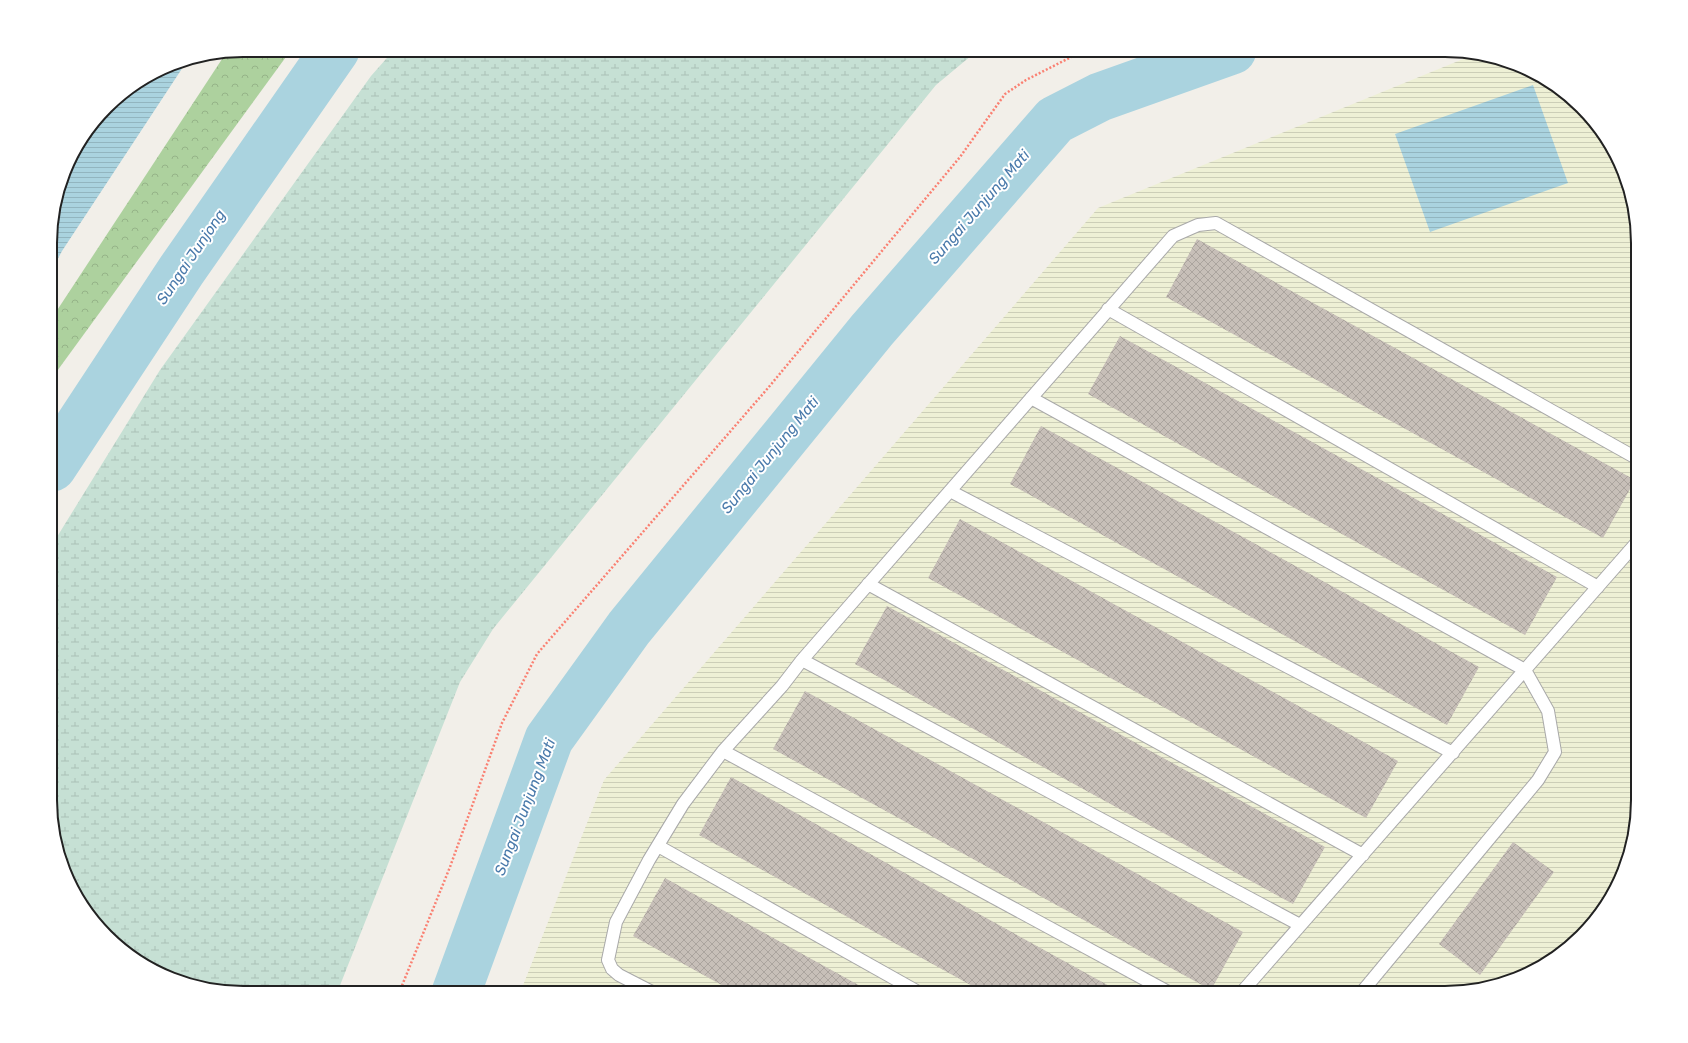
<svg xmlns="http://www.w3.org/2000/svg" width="1688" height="1043" viewBox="0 0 1688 1043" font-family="Rubik,sans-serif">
<defs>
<pattern id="farmland-rules" width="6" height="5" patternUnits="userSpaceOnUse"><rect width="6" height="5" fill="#eef0d5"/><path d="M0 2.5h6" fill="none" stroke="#ccceb7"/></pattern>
<pattern id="forest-crowns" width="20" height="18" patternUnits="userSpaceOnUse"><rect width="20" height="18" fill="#add19e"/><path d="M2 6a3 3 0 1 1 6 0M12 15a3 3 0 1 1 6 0" fill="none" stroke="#95b388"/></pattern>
<pattern id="wetland-marsh" width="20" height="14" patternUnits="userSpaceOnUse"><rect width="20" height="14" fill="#c6e0d4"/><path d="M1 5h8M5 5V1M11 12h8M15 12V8" fill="none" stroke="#aac0b6"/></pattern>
<pattern id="water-rules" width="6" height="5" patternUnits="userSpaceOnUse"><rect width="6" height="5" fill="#aad3df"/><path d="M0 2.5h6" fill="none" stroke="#92b5bf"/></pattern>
<pattern id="building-cross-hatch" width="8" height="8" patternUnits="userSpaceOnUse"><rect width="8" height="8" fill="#c7bfb8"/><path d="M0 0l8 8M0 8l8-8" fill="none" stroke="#aba49e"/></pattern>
</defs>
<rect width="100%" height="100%" fill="#f2efe9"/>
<path fill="url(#farmland-rules)" d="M1473,55L1507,60L1552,82L1612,147L1638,230V813L1628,862L1606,907L1541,967L1458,993H520L604,780L1098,208Z"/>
<path fill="url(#forest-crowns)" d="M243,50H291L52,378V318L226,53Z"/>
<path fill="url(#wetland-marsh)" d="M394,50H978L936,85L493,629L460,682L337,993H243L181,983L136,961L82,907L52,825V545L160,370L371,76Z"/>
<path fill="url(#water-rules)" d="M187,61L62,251L52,270V218L70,157L116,98L169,65Z
M1533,85L1568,183L1430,232L1395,134Z"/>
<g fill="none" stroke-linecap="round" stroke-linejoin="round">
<path stroke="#aad3df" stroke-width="49" d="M52,467L181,271L335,50
M456,993L549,739L629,628L872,330L1055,120L1100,97L1232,50"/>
</g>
<path fill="url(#building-cross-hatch)" d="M1197,239L1635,480L1603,538L1166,297Z
M1120,336L1557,577L1525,635L1088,394Z
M1041,426L1479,667L1447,725L1010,484Z
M960,519L1398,761L1366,818L928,578Z
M887,606L1325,847L1293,904L855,664Z
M805,691L1243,932L1211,990L773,749Z
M731,777L1122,993H985L699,835Z
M1513,842L1554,872L1480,975L1439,944Z
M665,878L873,993H736L633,936Z"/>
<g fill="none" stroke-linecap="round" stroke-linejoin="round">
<defs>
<path id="lane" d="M1108,309L1598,587
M1031,398L1525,670L1548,711L1555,752L1538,780L1361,993
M950,491L1453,753
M868,584L1363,855
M802,660L1300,925
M723,751L1170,993
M658,846L920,993
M654,993L619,975L612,969L608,960L616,922L649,860L683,804L723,751L782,686L802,660L1173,236L1198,225L1216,223L1638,459
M1241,993L1638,541"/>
</defs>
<use href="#lane" stroke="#a9a9a9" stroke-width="14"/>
<path stroke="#fa8072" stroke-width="2.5" stroke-dasharray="2 2" stroke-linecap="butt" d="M399,993L450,867L502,723L537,654L768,388L960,157L1005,94L1026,80L1085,50"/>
<use href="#lane" stroke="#fff" stroke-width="12"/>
</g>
<g text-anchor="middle" stroke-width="4" stroke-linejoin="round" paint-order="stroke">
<g font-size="15" font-style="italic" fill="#4a7aab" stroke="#fff">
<text transform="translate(979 207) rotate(-49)" y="5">Sungai Junjung Mati</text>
<text transform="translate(191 257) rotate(-56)" y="5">Sungai Junjong</text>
<text transform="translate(770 455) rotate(-51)" y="5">Sungai Junjung Mati</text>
<text transform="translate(525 807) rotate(-69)" y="5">Sungai Junjung Mati</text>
</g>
</g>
<path d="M0 0H1688V1043H0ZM243 57H1445A186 186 0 0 1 1631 243V800A186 186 0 0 1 1445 986H243A186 186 0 0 1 57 800V243A186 186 0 0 1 243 57Z" fill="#fff" fill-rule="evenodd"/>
<path fill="none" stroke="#222" stroke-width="2" d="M243 57H1445A186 186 0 0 1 1631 243V800A186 186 0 0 1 1445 986H243A186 186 0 0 1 57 800V243A186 186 0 0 1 243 57Z"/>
</svg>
